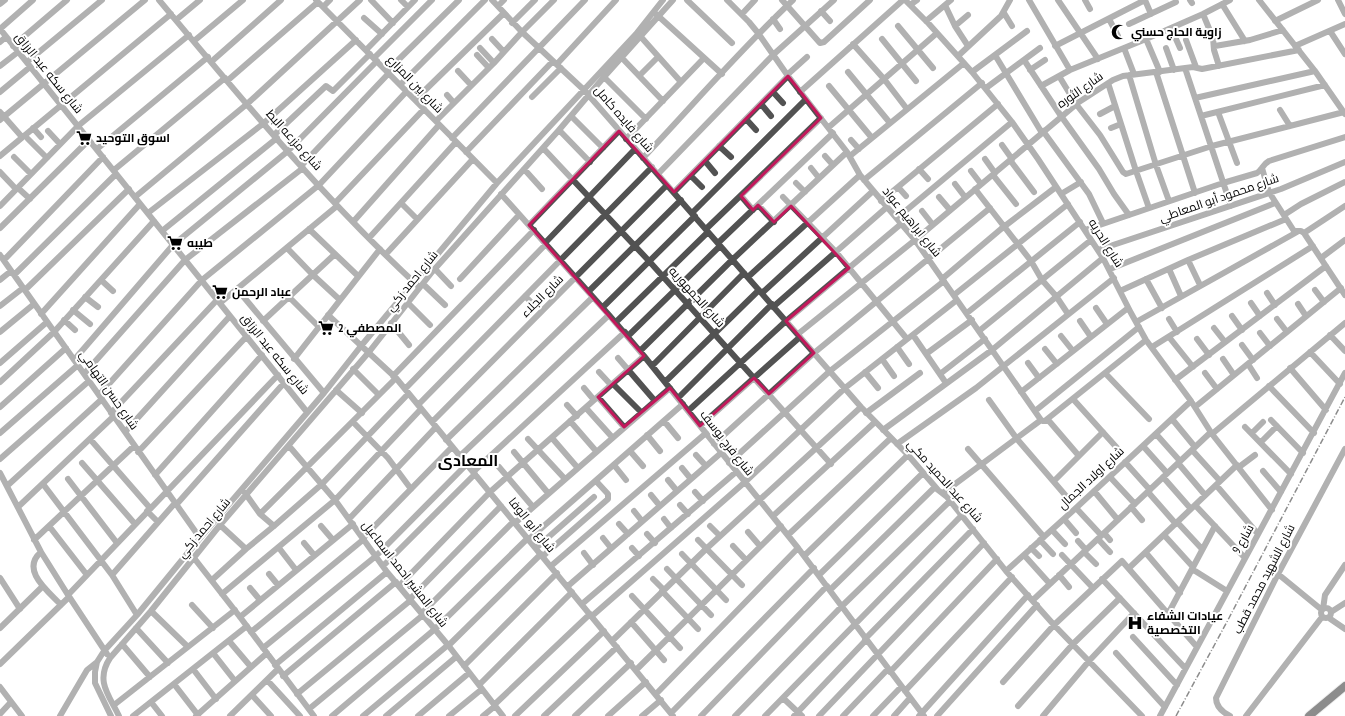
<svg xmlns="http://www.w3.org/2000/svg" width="1345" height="716" viewBox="0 0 1345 716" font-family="'PT Sans Narrow',Cairo,sans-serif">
<rect width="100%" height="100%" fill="#fff"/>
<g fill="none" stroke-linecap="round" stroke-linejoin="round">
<defs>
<path id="major" d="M1309,716L1345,686"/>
</defs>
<use href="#major" stroke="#dbdbdb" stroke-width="10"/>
<path stroke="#525252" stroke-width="6" d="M159,0C241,98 323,198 417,285
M316,0L497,183
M371,0L393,23
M401,0L408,7
M492,0L522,32L584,90L861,407L908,455L938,490L947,497L1006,571L1054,625L1142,716
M687,0L732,43
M727,0L749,22L758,33L788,76L847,152L860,175L915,240L1041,420L1043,421H1049L1079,456
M782,0L820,43L824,42L870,0
M905,0L929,24L972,72L1012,122L1038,159L1103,258L1131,313L1146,340L1191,401L1212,434L1272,510
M1029,0L1070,70
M1058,0L1098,59
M1085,0L1090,9
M1145,0L1151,14
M1190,0L1192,3
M1259,0L1315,71L1345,114
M1338,0L1345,14
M0,4L5,0
M1222,4L1245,41
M910,5L917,0
M945,5L955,26L968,46
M498,6L504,0
M323,7L330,0
M821,11L830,21
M1004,13L1012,26
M656,14L722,74
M742,14L755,0
M1203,14L1213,38L1214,50L1219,66
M364,18L382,34
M773,19L780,29
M1109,19L1118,36
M176,20L200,0
M926,21L951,0
M1275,21L1318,0
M512,23L535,0
M1129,24L1176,2
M898,26L933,68
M955,26L968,15
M1171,28L1180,48
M0,29L307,412
M0,29L33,0
M1330,31L1345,54
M641,37L681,82
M492,39L504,52
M882,39L916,81
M1146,39L1160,72
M1186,40L1196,67
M194,41L243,0
M0,42L6,37
M853,44L884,79L907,109
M13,46L67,0
M1055,46L1145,0
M1215,46L1250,40L1283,30
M1295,46L1345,24
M480,48L494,63
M1124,48L1134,74
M1166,48L1174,70
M366,50L415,0
M477,55L489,68
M995,55L1042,133
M958,56L1001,16L1010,0
M374,58L432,0
M622,58L663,101
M1024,60L1061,116L1099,169L1114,194L1129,215
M27,62L102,0
M211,62L281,0
M557,64L616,0
M0,66L18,52
M1185,68L1231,206
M1030,70L1045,60
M387,71L459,0
M458,71L471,85
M848,72L890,123
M972,72L1027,31
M1156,72L1195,193
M787,75L807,57
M1129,75L1156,165L1169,201
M639,76L658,57
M1059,76L1076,104L1100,135L1123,172L1126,174L1212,146L1344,112
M604,77L646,119
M227,81L318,2
M1108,83L1136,171L1149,208
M400,85L485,0
M829,86L872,138
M1041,86L1070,70L1146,39L1203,14L1230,0
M986,88L1040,48
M0,92L30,67
M773,92L783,103
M800,92L903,0
M447,95L454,103
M532,97L561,68
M1195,98L1315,71
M415,100L504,13
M761,104L771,116
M1280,110L1290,126
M0,112L22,137
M1218,112L1237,163
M1100,114L1115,106
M571,116L603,148
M1201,116L1325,85
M746,119L756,130
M0,120L145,0
M436,121L494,63L522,32L554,0
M829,127L937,33
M33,128L41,137
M1111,128L1121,124
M559,130L590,162
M48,131L60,144
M1043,131L1089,194L1103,223
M274,135L326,86L333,91L370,54
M452,138L585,0
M28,139L47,158
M626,139L704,58
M851,140L859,149
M1002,145L1012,159
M719,146L731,157
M543,148L649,261L831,464
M97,149L208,57
M466,152L553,61
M0,156L171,14
M825,156L833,165
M850,156L964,63
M14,157L31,174
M643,158C693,105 740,50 793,0
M985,159L995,173
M1010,160L1034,192
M705,161L715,173
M301,166L389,73
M811,168L819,178
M1262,168L1269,192L1294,231H1301L1304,233L1345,295
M524,169L542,189
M919,169L928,179
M114,170L225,78
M971,171L981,184
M0,172L16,189
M658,174L774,54L834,0
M993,175L1016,204
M691,176L702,187
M864,180L982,83
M796,183L805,192
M955,184L965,197
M898,187L906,196
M18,188L30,199
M975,189L1031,261L1042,280L1056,296L1068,314
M674,192L788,76
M501,194L609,315L644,356L798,548L924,716
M1061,194L1081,182
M741,196L753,210
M135,197L247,104L360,0
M783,197L836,252L907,339
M939,197L950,210
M881,201L998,104
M335,203L424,109
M401,203L417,219
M758,205L774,222
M0,206L78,126L189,35
M922,211L933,225
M148,213L264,123L356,40
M692,213L806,99
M1284,215L1301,204L1345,182
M897,218L1012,122
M353,222L439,125
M529,225L619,131
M0,228L89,140
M309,229L358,276
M706,229L821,118
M1085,230L1223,183L1257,173C1262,170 1263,164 1269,161L1345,137
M162,231L277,138
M1304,233L1345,206
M369,238L456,142
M545,243L635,149
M718,243L833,133
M287,248L313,275L340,300
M1098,250L1281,189L1345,162
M386,254L473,159
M0,255L200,538
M1321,258L1345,240
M4,260L103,157
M1188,260L1200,285
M435,269L451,286
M1110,269L1275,203
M1169,269L1181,296
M14,275L116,174
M748,277L860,175
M460,279L519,215
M942,279L1001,229L1056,187
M1146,279L1162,308
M0,280L11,271
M101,280L113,291
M423,284L445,305
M237,289L324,393
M25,290L129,189
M1315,290L1324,302
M589,291L681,200
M1120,291L1188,260L1286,219
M762,293L873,191
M1267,293L1275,305
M954,295L1068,204
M525,296L533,304
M85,297L98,307
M289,297L319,327
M220,303L337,206
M408,303L430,325
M1251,303L1260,316
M1298,304L1306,316
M0,306L23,288
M603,307L695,216
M773,307L887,207
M1096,308L1107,324
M73,310L90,324
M967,313L1080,222
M41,314L140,204
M328,315L396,378L673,716
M1232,316L1242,330
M1169,319L1177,332
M1277,319L1287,332
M64,320L75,330
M263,321L335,254
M1080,321L1091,337
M616,322L708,232
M1136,322L1297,232
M391,323L409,345
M1214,328L1225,342
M979,331L1091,240
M0,332L34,304
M1260,333L1270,346
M798,334L915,240L1079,102L1113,80L1123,76L1193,67L1202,69L1299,50
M913,335L946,383
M1330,335L1345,351
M628,336L720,246
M1061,336L1073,351
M1169,337L1193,367
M1197,339L1209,355
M1242,345L1253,360
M897,347L909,364
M1152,347L1313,246
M1045,349L1057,364
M640,351L732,260L847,152
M1310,352L1340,384
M926,354L972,320
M618,358L655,401
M294,359L380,249
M882,359L894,376
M1223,359L1234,375
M74,360L173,245L288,151L377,61
M0,363L47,322
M1028,363L1039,378
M1248,364L1257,378
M652,366L744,273
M1290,368L1326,410
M353,369L379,395
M599,372L611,385
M865,372L878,388
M1105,373L1149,419
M1205,373L1217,389
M84,374L185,260L303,168
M940,374L985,339
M393,376L534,230
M1175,380L1326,266
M0,382L54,332L154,221
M665,382L759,290
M613,384L641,412
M1269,386L1314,433
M584,388L594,400
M405,389L546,244
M336,390L362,413
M1021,392L1128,308
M99,395L202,280L319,185L407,91
M598,397L624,427
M678,398L772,304
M1073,399L1118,449
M989,400L1017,439L1066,496
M418,405L652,167
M567,405L577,416
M0,407L66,348
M1195,407L1341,288
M586,408L612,437
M688,411L786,321L901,224
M1035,411L1139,327
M111,413L217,300
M866,413L920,373
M1172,419L1195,447
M1046,420L1146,340
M1271,420L1303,453
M570,421L596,451
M664,421L678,438
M353,422L388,458L411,489
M432,422L667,185
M700,426L800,337
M1245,427L1291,474
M883,430L992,350L1103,258
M125,432L230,316
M0,433L78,365
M1252,433L1263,422
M1156,434L1180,461
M1212,434L1345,323
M647,435L660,451
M552,438L577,467
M90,439L150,508
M528,439L565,479
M446,440L593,297
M1261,442L1277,426
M714,444L814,353L990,208
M897,444L976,388L1114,278
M289,446L335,500L387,572L448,645L503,716
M1143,446L1167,473
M968,449L1044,537
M1192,450L1220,481
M630,451L643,466
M138,452L247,336
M514,452L548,493
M696,455L706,466
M460,456L609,315
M0,459L89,381
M1125,462L1150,490
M82,463L135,524
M729,463L830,371L944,281
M1178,463L1205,495
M614,465L626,480
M499,467L533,507
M1239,467L1255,455
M682,468L691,479
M1263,471L1281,492
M473,472L625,332
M0,473L41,552L68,595L107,654
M155,475L262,355
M1110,477L1135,504
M1163,477L1191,509
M68,479L117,543
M668,480L677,491
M1054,481L1103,432
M43,484L112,575L137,615
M1216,485L1258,534
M7,486L102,399
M1094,491L1118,520
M695,492L703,501
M1148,492L1176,524
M245,493L260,514L274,526
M943,493L1041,420
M651,495L660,506
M176,505L284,383
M680,505L688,514
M1195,505L1245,558
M18,507L114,416
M1131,507L1142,520
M1076,508L1101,535
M147,511L158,522
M634,511L642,521
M260,514L396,378
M773,516L875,422
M349,519L436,427
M664,519L671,528
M1064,519L1076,533
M1177,522L1202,549
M515,523L670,388
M619,524L628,534
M220,525L246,549
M49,526L87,575
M321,526L333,540
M710,526L720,536
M1052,530L1065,544
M748,532L760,546
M1104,533L1110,540
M647,534L655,543
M788,535L891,438
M1164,535L1193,567
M363,538L452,447
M603,538L611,548
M529,539L683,404
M1098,539L1110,552
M34,540L134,446
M698,540L742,585
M1040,540L1053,554
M1078,541L1086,550
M304,543L314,555
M733,546L746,560
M279,548L296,570
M536,548L594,497
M632,548L639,556
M1031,548L1039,556
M41,552C20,570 48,591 61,605
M1084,552L1096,564
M584,553L593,565
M1146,553L1180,593
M682,554L726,600
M1024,555L1050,584
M1062,555L1093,588
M543,556L608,499V494L596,481
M804,556L908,455
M194,558L240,617L314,716
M383,566L475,474
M551,566L706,433
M1129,568L1237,465
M667,569L711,615
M1192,569L1227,591
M1006,571L1076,508L1191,401
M269,574L278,585
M1278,574L1322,610
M112,575L175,503
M819,575L923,473
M1059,575L1069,587
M0,578L20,609
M653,579L664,590
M1102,579L1185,668
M212,580L246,549L274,526L322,484L408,394
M399,586L490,492L644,356
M568,586L721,453
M250,588L260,600
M830,590L935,487
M662,591L698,629
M222,594L335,500L421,409
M68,595L278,375
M632,596L680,648
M410,599L501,506
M1033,600L1211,432
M582,604L736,472
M192,605L213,628
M1321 613a5 5 0 1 1 10 0a5 5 0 1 1-10 0Z
M1323,609L1325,595L1345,565
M151,611L188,647
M1331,612L1345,603
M422,613L514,521
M1168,614L1215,526
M592,616L745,482L845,388L957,300
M240,617L353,524
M1329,618L1345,629
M631,622L664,660
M0,628L43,586
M136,628L168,663
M251,632L364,539
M1133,637L1177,685
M865,639L973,529
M229,641L251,667
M612,641L706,549L861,407
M122,644L150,677
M448,646L541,554
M263,648L376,556L467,464
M213,653L235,681
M1116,653L1165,707
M0,664L69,597
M275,665L387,572
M464,666L557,573
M193,669L216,699
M636,670L781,526
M890,672L997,559
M283,676L396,582
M267,680L300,716
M1003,682L1054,625L1122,561L1197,647
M174,684L198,715
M479,685L572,592
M0,687L22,716
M905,691L1012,577
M297,694L411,600
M656,694L798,548
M252,695L271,716
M783,698L802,716
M151,702L162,716
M114,705L235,610
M494,705L590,614
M1018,706L1073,644L1120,598
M309,709L423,615
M671,713L814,568
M0,714L11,702
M60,716L87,670L97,662
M111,716L95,683V672L97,662L104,651L137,615L200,538L324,393L361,346L497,183L636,34L663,0
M119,716C109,695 95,681 110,658L151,611L220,525L369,352L432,272L559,130L604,77L673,0
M133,716L247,626
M196,716L267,653
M230,716L278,669
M332,716L435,629L528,538
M363,716L448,645
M386,716L456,657
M418,716L469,673
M449,716L482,689
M483,716L495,706
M515,716L604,631
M544,716L617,647
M575,716L631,663
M608,716L646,682
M642,716L661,700
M701,716L827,586
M735,716L842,606L950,501
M765,716L962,515
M794,716L866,640
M819,716L984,543
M843,716L888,669
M873,716L901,687
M894,716L910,698
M919,716L1028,595
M937,716L1037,605
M1043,716L1089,661L1134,613
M1160,716L1345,373
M1230,716C1222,712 1216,707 1216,698L1278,574L1345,449
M1246,716L1322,617"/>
<use href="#major" stroke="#000" stroke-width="8"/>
<path stroke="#000" stroke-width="1.5" stroke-dasharray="6 2 1 2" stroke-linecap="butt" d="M1176,716L1229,618L1345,397"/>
</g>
<path d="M0 0H1345V716H0ZM788,76L821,118L741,196L753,210L758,205L774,222L791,206L849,268L786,321L814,353L769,394L754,378L700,426L670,388L624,427L598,397L644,356L529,225L619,131L674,192Z" fill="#fff" fill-opacity=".55" fill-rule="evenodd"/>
<path fill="none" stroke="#c2185b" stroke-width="3" stroke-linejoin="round" d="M788,76L821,118L741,196L753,210L758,205L774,222L791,206L849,268L786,321L814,353L769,394L754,378L700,426L670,388L624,427L598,397L644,356L529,225L619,131L674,192Z"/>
<defs>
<symbol id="mosque-bare" viewBox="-9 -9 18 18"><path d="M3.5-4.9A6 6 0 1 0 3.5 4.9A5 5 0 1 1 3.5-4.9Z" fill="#000" stroke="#fff" stroke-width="2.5" paint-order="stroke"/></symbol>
<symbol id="supermarket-bare" viewBox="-9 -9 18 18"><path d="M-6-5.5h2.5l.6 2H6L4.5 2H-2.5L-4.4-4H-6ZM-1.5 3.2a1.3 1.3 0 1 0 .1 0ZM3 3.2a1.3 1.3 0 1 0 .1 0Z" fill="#000" stroke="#fff" stroke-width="2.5" paint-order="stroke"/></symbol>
<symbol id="hospital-bare" viewBox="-9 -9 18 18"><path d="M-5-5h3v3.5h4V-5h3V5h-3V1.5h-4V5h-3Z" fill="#000" stroke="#fff" stroke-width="2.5" paint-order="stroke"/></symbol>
</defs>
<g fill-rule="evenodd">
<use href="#mosque-bare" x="1108" y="21" width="22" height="22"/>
<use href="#supermarket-bare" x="73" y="127" width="22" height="22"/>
<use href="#supermarket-bare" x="164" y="232" width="22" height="22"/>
<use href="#supermarket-bare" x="209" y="281" width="22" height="22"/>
<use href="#supermarket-bare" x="315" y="317" width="22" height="22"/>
<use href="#hospital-bare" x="1124" y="612" width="22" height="22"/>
</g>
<g text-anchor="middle" stroke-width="4" stroke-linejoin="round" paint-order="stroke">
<g font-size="12" font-weight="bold" fill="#000" stroke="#fff" text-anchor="start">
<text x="1131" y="36">زاوية الحاج حسني</text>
<text x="96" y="142">اسوق التوحيد</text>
<text x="187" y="247">طيبه</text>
<text x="232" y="296">عباد الرحمن</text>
<text x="338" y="332">المصطفي 2</text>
<text x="1147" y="620">عيادات الشفاء<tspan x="1147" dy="14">التخصصية</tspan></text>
</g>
<g font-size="12" fill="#000" stroke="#fff">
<text transform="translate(49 73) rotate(51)" y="4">شارع سكه عبد الرزاق</text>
<text transform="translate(415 84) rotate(46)" y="4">شارع بين المزارع</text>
<text transform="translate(1080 90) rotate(-35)" y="4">شارع الثوره</text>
<text transform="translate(624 119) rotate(49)" y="4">شارع فايده كامل</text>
<text transform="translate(294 140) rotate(48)" y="4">شارع مزرعه البط</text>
<text transform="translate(1219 198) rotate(-19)" y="4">شارع محمود أبو المعاطي</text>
<text transform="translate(912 222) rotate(51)" y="4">شارع ابراهيم عواد</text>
<text transform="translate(1106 243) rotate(58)" y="4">شارع الحريه</text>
<text transform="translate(412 281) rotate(-51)" y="4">شارع احمد زكي</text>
<text transform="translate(542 296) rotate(-45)" y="4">شارع الجلاء</text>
<text transform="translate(697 297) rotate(48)" y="4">شارع الجمهوريه</text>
<text transform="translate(275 354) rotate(51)" y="4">شارع سكه عبد الرزاق</text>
<text transform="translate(109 390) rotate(55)" y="4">شارع حسن التهامي</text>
<text transform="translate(727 443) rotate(52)" y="4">شارع فرج يوسف</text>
<text transform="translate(1091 478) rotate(-43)" y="4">شارع اولاد الجمال</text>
<text transform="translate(945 481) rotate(48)" y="4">شارع عبد الحميد مكي</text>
<text transform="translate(532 525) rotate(51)" y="4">شارع أبو الوفا</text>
<text transform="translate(204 528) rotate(-50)" y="4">شارع احمد زكي</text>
<text transform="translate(1243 539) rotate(-61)" y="4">شارع 9</text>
<text transform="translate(405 574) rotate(52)" y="4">شارع المشير احمد اسماعيل</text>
<text transform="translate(1264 579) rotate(-63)" y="4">شارع الشهيد محمد قطب</text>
</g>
<g font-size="16" font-weight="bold" fill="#000" stroke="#fff">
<text x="468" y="466">المعادى</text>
</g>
</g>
</svg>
